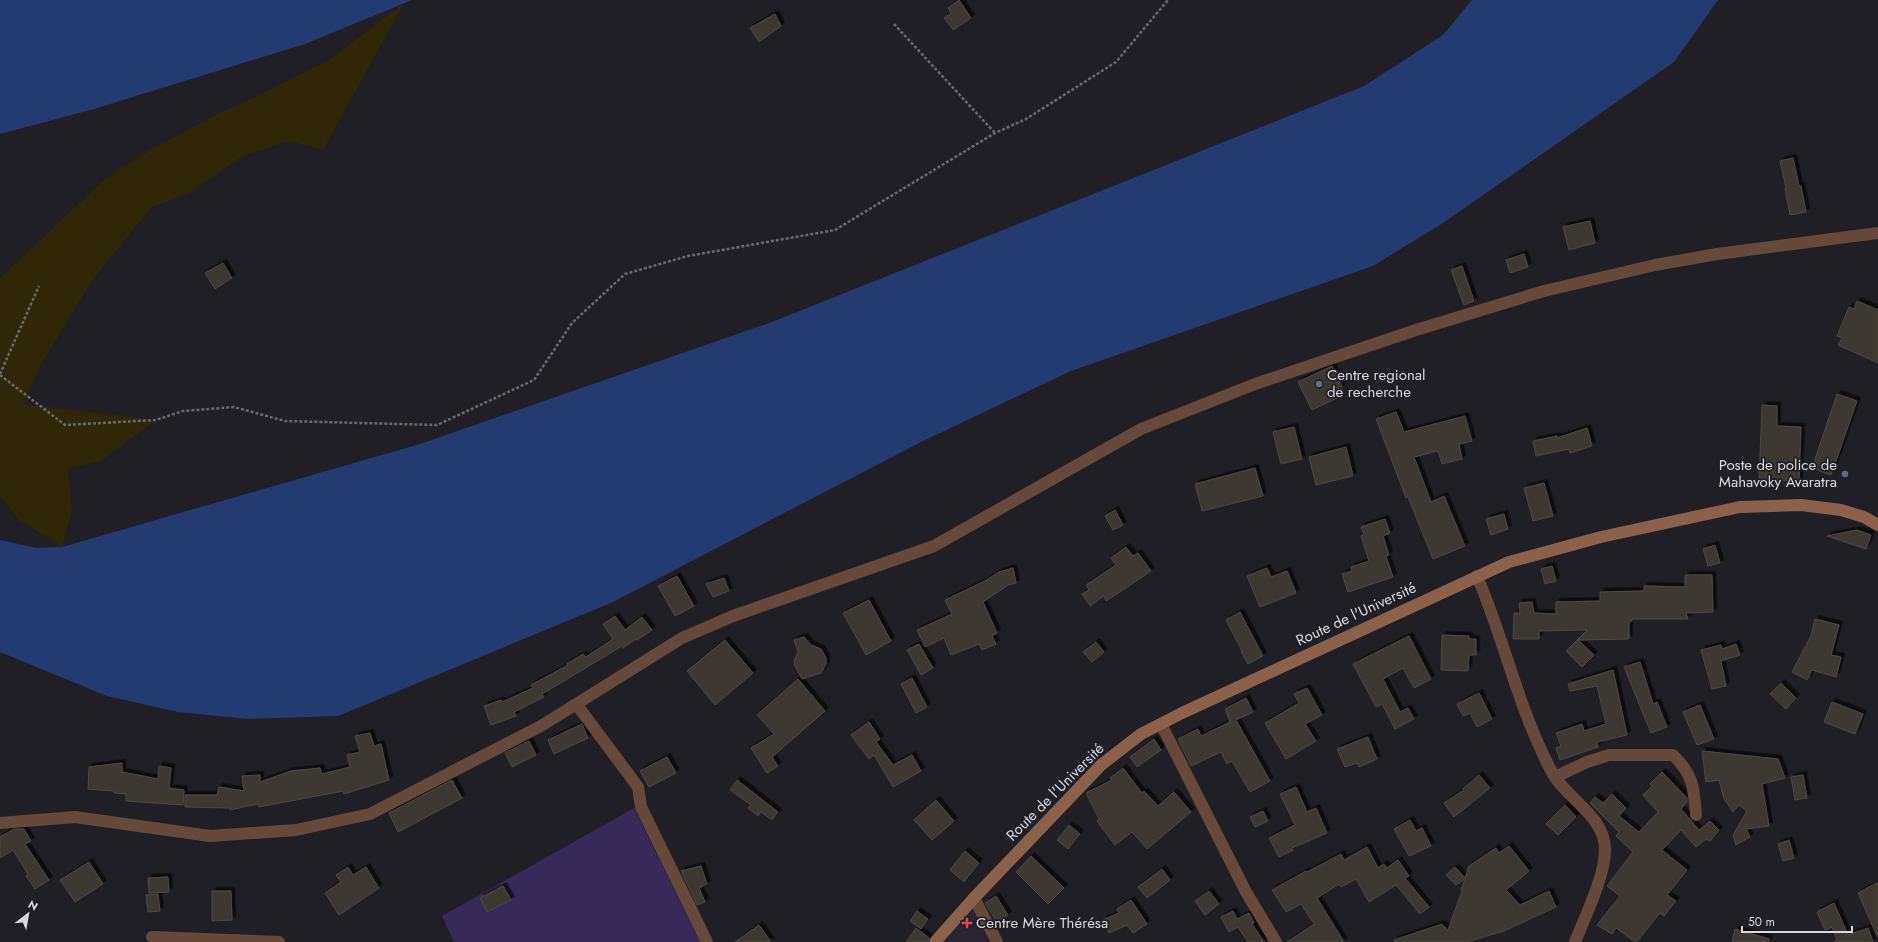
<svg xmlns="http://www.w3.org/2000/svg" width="1878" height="942" viewBox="0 0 1878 942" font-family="Jost,sans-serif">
<defs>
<filter id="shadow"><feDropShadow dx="3.5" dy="-3.5" stdDeviation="0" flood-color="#0009"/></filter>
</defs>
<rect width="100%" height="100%" fill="#201f26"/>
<path fill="#282434" d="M970,904L989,942H938Z"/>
<path fill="#372959" d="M634,808L700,942H454L442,916Z"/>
<path fill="#2f2705" d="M404,3L323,150L289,141L243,156L194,190L151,208L94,278L41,364L24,404L156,420L99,462L68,468L72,511L62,547L18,519L0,496V278L106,178L150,150L217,114L270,90L330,59Z"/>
<path fill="#233b71" d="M0,0H412L305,44L94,109L0,134Z
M1472,0H1718L1674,62L1443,223L1373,266L1071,371L921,442L613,602L338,716L248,719L178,712L107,696L0,652V540L37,548L62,547L420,444L772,322L1364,86L1443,35Z"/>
<path fill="#3d3730" stroke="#4f4942" filter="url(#shadow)" d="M959,0L971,18L953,30L944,18L951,13L948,8Z
M775,14L781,26L759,42L750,28Z
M1793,158L1799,186H1801L1806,212L1790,215L1785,189L1786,188L1780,161Z
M1590,221L1595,243L1569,250L1563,227Z
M1524,254L1528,267L1510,273L1506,260Z
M223,263L232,278L215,289L205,273Z
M1462,266L1474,301L1464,305L1451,270Z
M1857,301L1878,310V363L1838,345L1842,338L1837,336L1849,307L1854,309Z
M1332,366L1342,387L1334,391L1337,398L1312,410L1298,382Z
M1837,394L1857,401L1831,475L1812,468Z
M1762,405L1777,406V426L1801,427L1799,481L1759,480Z
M1396,412L1404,432L1465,416L1472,441L1459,444L1462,459L1442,464L1438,451L1414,457L1431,502L1444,496L1465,546L1433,559L1408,497L1406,498L1376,419Z
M1294,427L1302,459L1281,464L1273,432Z
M1587,428L1592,446L1570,453L1569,449L1536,456L1533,441L1557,436V438Z
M1346,447L1353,476L1316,485L1309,457Z
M1255,468L1263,496L1202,511L1195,484Z
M1544,483L1553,516L1533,521L1524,488Z
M1115,510L1123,525L1113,530L1105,516Z
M1504,514L1508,529L1491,535L1486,519Z
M1385,519L1390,533L1383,536L1389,555L1386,556L1393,577L1348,592L1342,574L1352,571L1351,567L1369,561L1361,536L1364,535L1361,527Z
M1857,530L1871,535L1866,549L1827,536Z
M1715,545L1720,563L1708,566L1703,549Z
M1126,547L1133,556L1138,553L1151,571L1106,601L1104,596L1090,606L1082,594L1089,590L1086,585L1116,565L1111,558Z
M1552,566L1556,581L1545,584L1541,569Z
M1013,568L1016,583L1008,585L983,602L997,633L992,636L996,644L982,650L979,644L951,655L944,638L925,647L917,630L952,614L945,600L985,581L999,572Z
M1267,568L1271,577L1287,571L1296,593L1260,607L1247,576Z
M1685,575H1712L1713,612L1686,613L1688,619H1632V621H1629V639L1578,640L1594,655L1582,667L1566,651L1587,630L1539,631V639H1513L1514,613H1520L1519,603L1532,602L1534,613L1556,614V602L1600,601V592L1644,591V586L1685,587Z
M677,576L694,606L675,616L658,586Z
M724,578L729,591L713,597L706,584Z
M869,600L891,641L866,655L843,613Z
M1240,612L1263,656L1248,664L1241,652L1242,651L1226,620Z
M615,616L625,630L642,617L652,630L637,640L636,639L623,648L622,646L542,694L544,697L514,712L516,716L491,725L484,706L501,700L502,702L533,688L531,685L568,665L567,664L583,654L586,657L613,639L603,624Z
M1815,619L1839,625L1831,655L1841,657L1836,677L1812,670L1807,680L1792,672L1811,636Z
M1442,635L1469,636V639H1476V655H1469L1468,671L1441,670Z
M1409,636L1431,679L1414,688L1403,668L1383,679L1400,712L1408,708L1414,719L1395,729L1382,704L1376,707L1353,664Z
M804,637L811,645L821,649L826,658V664L821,673L802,679L795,666L794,661L798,652L794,640Z
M725,640L753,673L715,705L687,671Z
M1096,642L1104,652L1092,662L1083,652Z
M919,644L933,668L921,675L907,650Z
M1736,644L1740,655L1721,661L1726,686L1712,689L1701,650L1721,645L1722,649Z
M1640,662L1653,704L1657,702L1667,727L1651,733L1624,667Z
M1613,670L1627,735L1597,742L1598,747L1560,760L1556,748L1561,746L1556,733L1582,724L1584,731L1606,724L1597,686L1570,691L1568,684Z
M912,678L927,707L916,713L901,684Z
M798,679L825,711L772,757L778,766L767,773L751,748L774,734L757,715Z
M1781,683L1796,698L1786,709L1770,694Z
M1307,688L1322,715L1305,724L1316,741L1286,759L1265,723L1299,703L1294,694Z
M1479,693L1492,719L1477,727L1470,713L1463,716L1457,704Z
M1246,698L1253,712L1236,720L1270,781L1250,792L1232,761L1227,764L1221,752L1191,766L1178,739L1198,729L1201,736L1230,722L1225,709Z
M1832,702L1863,714L1855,734L1824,722Z
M1700,705L1714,739L1697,745L1683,712Z
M869,722L880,739L876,742L893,765L912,755L921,771L893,787L874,755L869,759L851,735Z
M582,724L588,738L554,754L548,740Z
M370,733L374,746L381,744L389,780L344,794L343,791L259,807L258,804L230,810V808L185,807V795H217L219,787L244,791L242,776L260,775V782L291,771L320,768L322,774L350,767L347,755L360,752L355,736Z
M1368,737L1377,759L1359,767L1357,763L1345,767L1337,749Z
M1154,739L1161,750L1137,767L1130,757Z
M529,741L536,755L512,767L505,753Z
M1702,751L1778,759L1785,778L1762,784L1769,826L1746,829L1750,837L1736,845L1733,835L1747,811L1739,805L1733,812L1724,799L1719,780L1706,782Z
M667,757L676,773L649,787L640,771Z
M122,763V772L158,779L159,766L171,768L169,788L184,790L183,805L126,801V794L114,793V791L88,789L89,767Z
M1123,768L1142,793L1144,791L1158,806L1174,792L1191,812L1147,849L1132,832L1115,845L1097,821L1099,819L1086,793L1112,780L1110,778Z
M1662,772L1687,798V802L1681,809L1699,830L1710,821L1719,830L1710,841L1706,839L1696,847L1681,830L1662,850L1687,870L1667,895L1676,901L1664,916L1660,913L1637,942H1635L1616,928L1612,934L1597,925L1620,896L1607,886L1633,852L1616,836L1619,832L1590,803L1595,797L1603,803L1612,794L1626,808L1619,816L1639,832L1658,812L1643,795L1652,786L1650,784Z
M1479,775L1490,788L1454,817L1444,803L1464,790L1463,789Z
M1803,775L1807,798L1795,800L1791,777Z
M452,780L462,798L398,832L389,813Z
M737,780L778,812L772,820L761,812L758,816L748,808L751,805L730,790Z
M1296,787L1307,812L1316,808L1327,833L1292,848L1293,850L1279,857L1269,838L1295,825L1280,794Z
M936,800L954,821L932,840L914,820Z
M1565,805L1576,817L1558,835L1546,824Z
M1263,811L1268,821L1255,827L1250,817Z
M1410,820L1416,831L1422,828L1431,846L1409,856L1394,829Z
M1069,825L1080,834L1068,849L1057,840Z
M14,829H24L31,841L25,844L49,880L35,889L26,876L28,874L13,850L0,858V837Z
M1789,840L1794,858L1783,861L1778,844Z
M1509,846L1529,871L1506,890L1520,905L1549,891L1556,907L1504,931L1467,942H1395L1394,940L1442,924L1448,930L1462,891L1461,890L1465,879L1456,885L1446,875L1455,867L1465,878L1469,866L1496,848L1499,853Z
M1367,847L1378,868L1384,864L1387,868L1398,860L1409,876L1405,878L1429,907L1420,914L1396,885L1369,902L1356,879L1341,887L1339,884L1317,898L1344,942H1287L1314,924L1301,904L1286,912L1272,890L1306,871L1307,872L1341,854L1344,860Z
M965,851L979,863L964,882L950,870Z
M1031,856L1064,888L1048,904L1016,872Z
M89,862L103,884L75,902L60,880Z
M701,866L707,884L699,888L705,902L697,905L681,871Z
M348,867L353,875L366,867L379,888L339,915L325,893L341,882L336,875Z
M1162,869L1170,880L1147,898L1138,887Z
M168,877L169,892L149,893L148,878Z
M1878,882V938L1858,893Z
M503,886L511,900L487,912L480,898Z
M212,891H231L232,920L212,921Z
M1209,891L1219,904L1205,915L1195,901Z
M158,894L160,911L148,912L146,895Z
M996,896L1008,915L997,922L985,903Z
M1131,900L1147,924L1133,933L1127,925L1109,933L1103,920L1119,913L1117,909Z
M1834,903L1848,935L1868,928L1873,942H1834L1837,940L1832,927L1825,930L1817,912Z
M917,911L928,919L921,929L910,921Z
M1233,911L1237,919L1249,913L1254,923L1252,924L1264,942H1248L1238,927L1229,932L1221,917Z
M759,925L771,942H735Z
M916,928L929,938L928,942H906Z
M1735,929L1769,939L1768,942H1732Z"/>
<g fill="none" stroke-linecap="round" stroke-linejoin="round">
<path stroke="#69686f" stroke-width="2.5" stroke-dasharray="3 2" stroke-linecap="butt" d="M894,24L995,133
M0,374L39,286
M0,375L65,425L156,420L183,411L234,407L285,421L437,425L534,380L572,323L625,274L688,256L835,230L995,133L1026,119L1116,62L1168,0"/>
<path stroke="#654a3b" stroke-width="12" d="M1477,576C1505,641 1519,712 1553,774C1568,800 1605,816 1605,850C1605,876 1585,917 1575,942
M577,705L638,787L641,807L707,942
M1161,724L1246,892L1276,942
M1555,777L1587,762L1609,755H1673C1693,774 1694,788 1696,815
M0,823L75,817L210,836L296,830L370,814L541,726L682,638L733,616L934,546L1141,429L1255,384L1416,330L1544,291L1655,265L1717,254L1878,233
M974,898L997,942
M152,937L279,942"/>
<path stroke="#8c6149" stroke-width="12" d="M935,942L974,898L1101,765L1141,734L1182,713L1509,562L1601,537L1740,507L1801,505L1841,510L1864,517L1878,525"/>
</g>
<g fill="#5c6f8a" stroke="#201f26" stroke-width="1.5">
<circle cx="1319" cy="384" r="4"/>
<circle cx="1845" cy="474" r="4"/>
</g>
<path fill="#e0444e" stroke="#201f26" stroke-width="1.5" d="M965 917h4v4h4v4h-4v4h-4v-4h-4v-4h4z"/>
<g text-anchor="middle" stroke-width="3.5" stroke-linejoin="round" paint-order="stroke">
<g font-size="15" fill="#d9d8de" stroke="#201f26" text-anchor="start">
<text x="1327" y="380">Centre regional<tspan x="1327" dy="17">de recherche</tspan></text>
<text x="1837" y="470" text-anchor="end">Poste de police de<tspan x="1837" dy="17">Mahavoky Avaratra</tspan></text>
<text x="976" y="928">Centre Mère Thérésa</text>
</g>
<g font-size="15" fill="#d9d8de" stroke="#201f26">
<text transform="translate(1356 614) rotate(-25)" y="5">Route de l'Université</text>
<text transform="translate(1055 792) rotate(-45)" y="5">Route de l'Université</text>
</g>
</g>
<g transform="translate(28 914) rotate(31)" stroke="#201f26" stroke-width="3" paint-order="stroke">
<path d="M0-3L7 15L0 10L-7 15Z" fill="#d9d8de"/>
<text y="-6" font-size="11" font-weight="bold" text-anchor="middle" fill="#d9d8de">N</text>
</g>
<path d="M1742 926v6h110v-6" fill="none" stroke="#d9d8de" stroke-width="2"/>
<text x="1748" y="926" font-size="12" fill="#d9d8de" stroke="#201f26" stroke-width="3" paint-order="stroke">50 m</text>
</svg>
